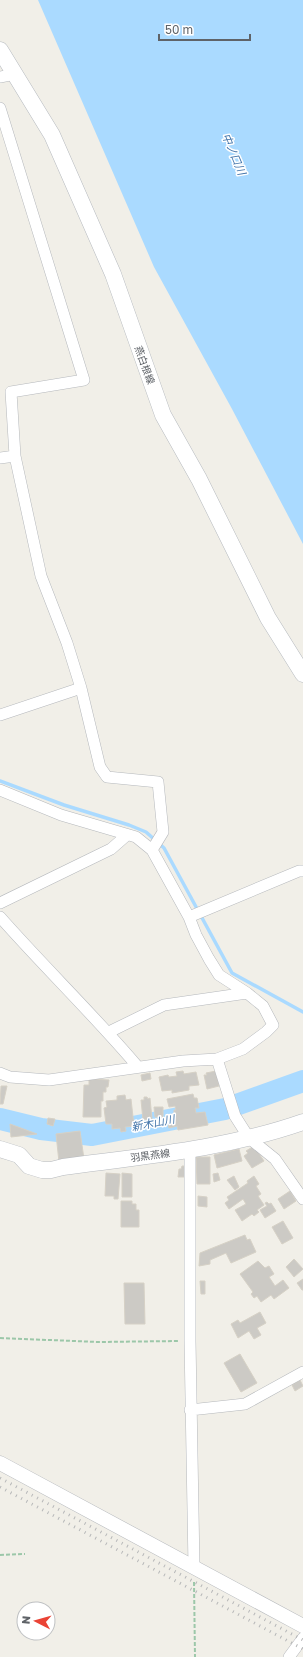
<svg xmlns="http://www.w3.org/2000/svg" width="303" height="1657" viewBox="0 0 303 1657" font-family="'Golos Text','Noto Sans JP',sans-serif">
<rect width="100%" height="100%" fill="#f1efe8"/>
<path fill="#aadaff" d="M38,0H303V544L232,409L154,267Z"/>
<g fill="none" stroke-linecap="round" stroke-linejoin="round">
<path stroke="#aadaff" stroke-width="3.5" d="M0,781L64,805L129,825L146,832L164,848L232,973L303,1012"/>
<path stroke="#aadaff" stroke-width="22" d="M0,1119L41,1129L92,1135L225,1109L303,1081"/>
</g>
<path fill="#cccac5" stroke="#d6d1c6" d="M183,1071L184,1074L196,1072L199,1085L189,1086V1090L172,1093V1090L162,1091L159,1077L168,1075L169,1077L177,1076L176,1072Z
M216,1071L219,1086L207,1089L204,1075H207L206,1073Z
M150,1073L151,1079L142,1081L141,1075Z
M89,1079L109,1080L108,1087H106V1092H103V1101H101V1117H83L84,1085H89Z
M1,1086H7L3,1104H0Z
M193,1094L194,1098H197L199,1108H195L196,1113L205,1112L208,1125L178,1130L177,1126L169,1128L166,1115L174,1114V1110H176L175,1106L169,1107L167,1099Z
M125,1095L126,1100L131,1099L134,1126L125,1127L126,1131L121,1132L120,1128L112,1129V1124H106L104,1108L107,1107L106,1101L117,1100V1096Z
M144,1097H147L148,1099L150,1098L152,1119L143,1120L141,1100H144Z
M154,1107H163V1117H155Z
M48,1118L55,1119L53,1126L47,1124Z
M10,1124L37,1134L11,1137Z
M80,1131L84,1159L59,1162L56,1134Z
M254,1146L264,1161L252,1168L244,1156L248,1153L246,1151Z
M239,1149L242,1161L217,1168L214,1155Z
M196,1157H210V1184H197Z
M182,1166H185V1177H178L179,1169H181Z
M106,1173L120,1174L118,1199H114V1196H105Z
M122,1173L132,1174V1197H122Z
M218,1173L220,1180L214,1182L213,1174Z
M234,1176L239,1187L235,1190L227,1180Z
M254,1176L259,1184L256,1186L261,1194L258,1196L264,1205L257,1210L259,1212L254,1216L252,1214L242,1221L235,1210L246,1204L243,1199L229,1209L225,1203L229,1200L227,1197L248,1183L247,1181Z
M290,1191L296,1201L284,1209L278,1199Z
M198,1196L207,1197V1207L198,1206Z
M121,1201H132V1204H136V1210H139V1227H121Z
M267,1202L269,1204L271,1203L276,1211L265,1218L260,1210L267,1206L265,1203Z
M283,1221L293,1238L282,1244L272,1227Z
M245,1235L247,1240L250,1239L256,1252L231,1263L226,1253L210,1260V1264L199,1266L200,1253Z
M294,1259L303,1269L294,1277L286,1267Z
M258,1261L265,1268L269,1266L274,1274L269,1277L275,1286L283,1280L289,1288L274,1299L271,1295L261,1302L257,1296L254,1298L251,1294L253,1292L240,1274Z
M303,1279V1290H302L297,1283Z
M200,1281H205V1294H201Z
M124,1283H144L145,1324H125Z
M260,1312L266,1323L257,1328L261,1335L254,1339L249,1331L238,1338L231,1324L238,1320L240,1323Z
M240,1354L257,1383L241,1392L224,1363Z
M300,1380L303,1386L295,1391L292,1385Z"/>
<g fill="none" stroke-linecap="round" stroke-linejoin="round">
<defs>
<path id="minor" d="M0,77L15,74
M0,108L84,380L11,392L15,456L41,576L67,643L81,688L100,767L107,777L158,782L163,832L152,850
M0,458L15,456
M0,715L81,688
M0,790L61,815L136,837L152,850L189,917L196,935L209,959L219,975L247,993L263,1006L273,1025L266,1032L243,1049L217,1059L183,1061L49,1080L10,1077L0,1073
M0,903L111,849L127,835
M0,917C45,968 94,1015 138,1067
M189,917L299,871H303
M109,1032L164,1005L247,993
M217,1059L235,1116L249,1138L275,1159L303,1199
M190,1150V1341L194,1567
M190,1410L245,1404L303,1372
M289,1657L303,1638"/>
<path id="tertiary" d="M0,1463L303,1626"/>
<path id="secondary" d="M0,50L52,135L113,274L163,415L199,479L268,618L303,674
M0,1149L19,1155L29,1166L42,1170H51L63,1167C144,1156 226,1149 303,1122"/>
</defs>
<use href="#minor" stroke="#b5b8bc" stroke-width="12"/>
<use href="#tertiary" stroke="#b5b8bc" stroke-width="15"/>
<use href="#secondary" stroke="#b6babf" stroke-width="17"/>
<path stroke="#9cc7a9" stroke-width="2" stroke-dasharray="4 2" stroke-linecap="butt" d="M0,1338L98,1342L179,1341
M0,1555L25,1554
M194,1582L195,1657"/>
<use href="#minor" stroke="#fff" stroke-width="11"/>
<use href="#tertiary" stroke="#fff" stroke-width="14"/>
<use href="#secondary" stroke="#fff" stroke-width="16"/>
<path stroke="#b6b7b8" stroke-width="3" stroke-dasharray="1 5" stroke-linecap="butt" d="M0,1478L303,1640
M0,1487L303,1649"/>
</g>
<g text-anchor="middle" stroke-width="3" stroke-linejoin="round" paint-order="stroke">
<g font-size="10" fill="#5f6368" stroke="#fff">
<text transform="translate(145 365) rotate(70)" y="4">燕白根線</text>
<text transform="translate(150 1155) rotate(-7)" y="4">羽黒燕線</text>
</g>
<g font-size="11" font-style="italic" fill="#4174aa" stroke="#fff">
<text transform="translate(234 154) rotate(67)" y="4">中ノ口川</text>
<text transform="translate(153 1123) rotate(-11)" y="4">新木山川</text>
</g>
</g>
<g transform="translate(36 1621) rotate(276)"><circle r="19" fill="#ffffff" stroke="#bfc1c3"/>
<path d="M0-3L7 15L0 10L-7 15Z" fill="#ea4335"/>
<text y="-6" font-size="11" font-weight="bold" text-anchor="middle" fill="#5f6368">N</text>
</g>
<path d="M159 34v6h91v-6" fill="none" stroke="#5f6368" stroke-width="2"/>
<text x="165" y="34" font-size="12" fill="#5f6368" stroke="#ffffff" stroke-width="3" paint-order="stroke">50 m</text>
</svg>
